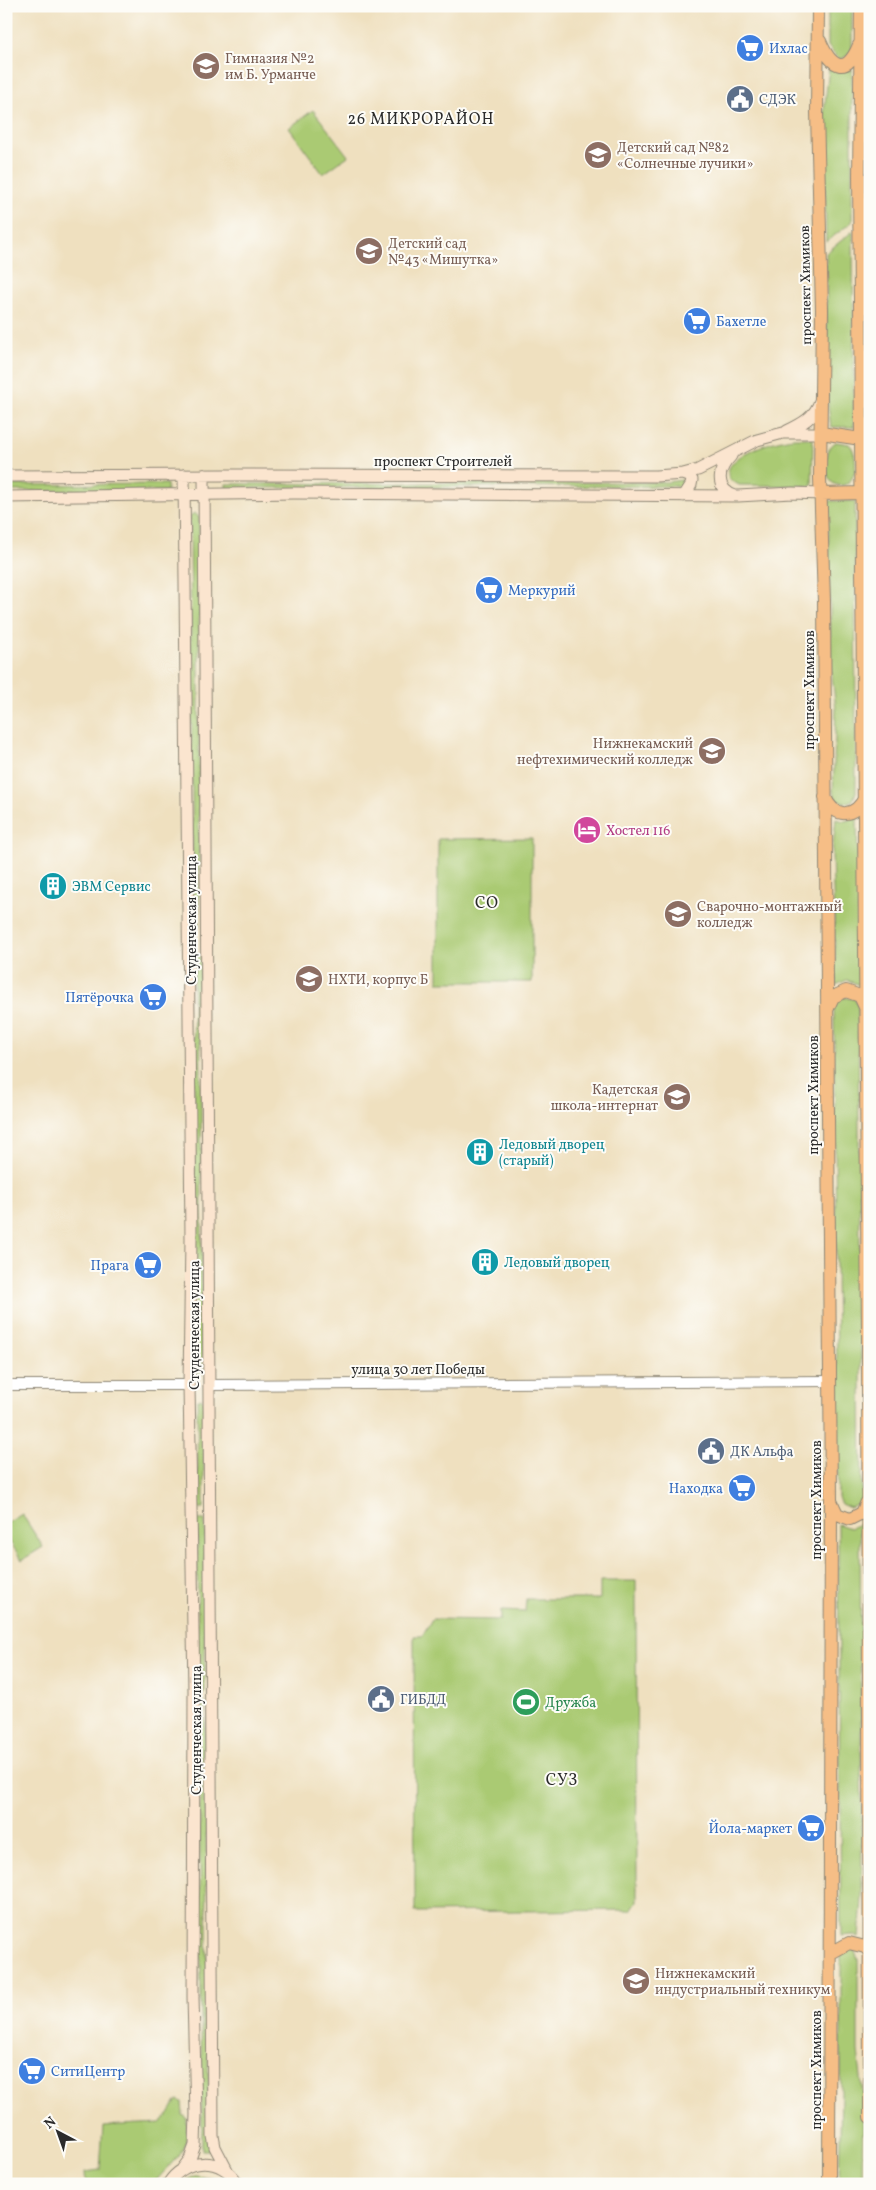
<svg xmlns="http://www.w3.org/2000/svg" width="876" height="2190" viewBox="0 0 876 2190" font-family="Vollkorn,serif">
<rect width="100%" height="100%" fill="#fdfcf7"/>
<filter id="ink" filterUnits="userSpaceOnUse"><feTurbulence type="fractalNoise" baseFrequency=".02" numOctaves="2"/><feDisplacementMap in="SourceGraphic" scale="10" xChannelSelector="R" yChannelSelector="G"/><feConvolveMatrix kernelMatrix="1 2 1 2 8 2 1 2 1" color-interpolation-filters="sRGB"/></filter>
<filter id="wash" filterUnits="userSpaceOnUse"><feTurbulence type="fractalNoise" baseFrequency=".0096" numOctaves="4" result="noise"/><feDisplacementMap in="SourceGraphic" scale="20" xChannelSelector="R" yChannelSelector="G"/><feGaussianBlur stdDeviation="1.12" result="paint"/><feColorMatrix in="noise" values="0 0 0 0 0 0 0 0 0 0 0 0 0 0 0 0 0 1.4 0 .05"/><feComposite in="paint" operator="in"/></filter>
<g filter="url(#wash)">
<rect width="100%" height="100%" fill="#efe0bf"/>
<path fill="#aaca73" stroke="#6a7a4f" d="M828,6H852V50C849,55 844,59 838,59L828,46Z
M829,68L840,71L852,69V222L826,242L824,112Z
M313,110L348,156L323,174L289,128Z
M853,231L854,427H831L828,405L826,253Z
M793,438H813L812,486L739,485L729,479C720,455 776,440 793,438Z
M836,442L849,444C860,454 858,493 834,484C823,476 823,449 836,442Z
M682,480L684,481V486L226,488V484L668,482Z
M167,484V491H6V485Z
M828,501H855L856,792L853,800L845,803L836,800L833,792L836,709L831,667Z
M194,513L199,517V927L193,928L190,517Z
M857,818L860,985L847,980L836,985L832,854L836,819L844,821Z
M532,838V982H438V839Z
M193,956H200L203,1374H196Z
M841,997L855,999L858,1008L862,1495L859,1504L850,1508L841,1504L838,1498L834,1008L835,1003Z
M201,1398L204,1401V1508H198L197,1400Z
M22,1514L43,1547L22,1560L6,1536V1524Z
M197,1520H205V1692L202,1695L198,1691Z
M838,1524L850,1528L860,1524L862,1899L859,1938L853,1935L841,1936Z
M600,1581H636L637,1901L631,1910L415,1912L414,1636H422L432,1619L501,1620V1611L525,1612L526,1599H600Z
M199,1702H205L209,2151H202Z
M851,1948L855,1950L858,1960V2052L863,2094L862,2184H839L841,2094V1951Z
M177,2100L182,2102L183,2115L187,2118L186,2142L180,2154L153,2184H86L85,2172L100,2170L103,2126L160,2123L167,2117Z
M196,2175L214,2178L222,2184H181Z"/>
</g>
<g filter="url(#ink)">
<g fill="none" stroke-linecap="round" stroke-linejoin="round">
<defs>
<path id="tertiary" d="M6,1385H189
M209,1385L830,1381"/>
<path id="secondary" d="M787,431C802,424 815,417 820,401
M731,456C718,469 714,488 735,496
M683,474L689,476L692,480L691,485L684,496
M204,475L213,2136L215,2147L228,2172
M6,476L225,475L656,476L683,474L698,470L757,440L783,433H821
M6,497L293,493L738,496L792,493L821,494
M183,2168L190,2159L195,2145L196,2114L193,1997L194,1691L189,1385L191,1239L184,475
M168,2184C184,2158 222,2155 238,2184"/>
<path id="primary" d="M818,6L817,112L822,310L820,478L824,602L831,1501L829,2184
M861,6L859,175L868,1338L870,2117
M820,41C831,67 846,77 859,45
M821,433L861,439
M821,494L862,493
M825,797C834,819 855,818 865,797
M828,1008L833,997L846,991L860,996L865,1007
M832,1503L837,1514L850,1519L862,1513L867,1502
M831,1953L849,1943L865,1947L869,1951"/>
</defs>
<use href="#tertiary" stroke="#8d8675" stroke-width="12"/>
<use href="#secondary" stroke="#8d8675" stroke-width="13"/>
<use href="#primary" stroke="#8d8675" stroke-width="14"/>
<use href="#tertiary" stroke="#fff" stroke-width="10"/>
<use href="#secondary" stroke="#fbe5cf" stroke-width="11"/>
<use href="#primary" stroke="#f6be86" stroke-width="12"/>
</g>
</g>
<defs>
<symbol id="supermarket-disc" viewBox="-11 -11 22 22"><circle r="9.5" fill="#3f7fe0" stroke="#fdfcf7"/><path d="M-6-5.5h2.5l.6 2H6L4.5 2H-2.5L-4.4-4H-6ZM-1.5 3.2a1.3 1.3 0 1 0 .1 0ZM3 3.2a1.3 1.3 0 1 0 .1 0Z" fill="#fff"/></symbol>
<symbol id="school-disc" viewBox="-11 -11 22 22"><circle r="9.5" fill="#8d6e63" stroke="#fdfcf7"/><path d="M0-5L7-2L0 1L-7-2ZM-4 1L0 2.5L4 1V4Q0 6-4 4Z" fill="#fff"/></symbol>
<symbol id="civic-disc" viewBox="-11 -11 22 22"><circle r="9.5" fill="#5c6f8a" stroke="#fdfcf7"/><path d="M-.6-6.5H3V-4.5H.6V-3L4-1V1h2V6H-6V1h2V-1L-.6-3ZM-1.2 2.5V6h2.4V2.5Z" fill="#fff"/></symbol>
<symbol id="university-disc" viewBox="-11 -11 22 22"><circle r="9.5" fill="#8d6e63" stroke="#fdfcf7"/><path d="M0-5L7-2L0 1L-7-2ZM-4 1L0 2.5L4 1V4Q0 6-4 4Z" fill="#fff"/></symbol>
<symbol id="hotel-disc" viewBox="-11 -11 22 22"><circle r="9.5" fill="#d1479c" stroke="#fdfcf7"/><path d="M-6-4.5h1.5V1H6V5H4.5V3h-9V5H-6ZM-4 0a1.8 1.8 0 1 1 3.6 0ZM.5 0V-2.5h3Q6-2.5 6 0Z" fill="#fff"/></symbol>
<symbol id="building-disc" viewBox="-11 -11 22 22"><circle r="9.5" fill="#0f9aa8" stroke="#fdfcf7"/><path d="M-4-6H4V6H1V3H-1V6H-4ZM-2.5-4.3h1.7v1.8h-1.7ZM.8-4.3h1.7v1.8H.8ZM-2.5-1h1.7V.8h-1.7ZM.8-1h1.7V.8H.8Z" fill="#fff"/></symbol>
<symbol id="stadium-disc" viewBox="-11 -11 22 22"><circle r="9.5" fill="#2e9e5b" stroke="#fdfcf7"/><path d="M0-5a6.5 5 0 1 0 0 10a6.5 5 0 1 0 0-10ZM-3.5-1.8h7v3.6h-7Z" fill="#fff"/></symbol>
</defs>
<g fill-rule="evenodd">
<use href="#supermarket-disc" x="734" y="32" width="32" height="32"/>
<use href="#school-disc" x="190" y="50" width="32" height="32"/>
<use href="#civic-disc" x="724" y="83" width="32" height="32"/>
<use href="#school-disc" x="582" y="139" width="32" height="32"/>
<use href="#school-disc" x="353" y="235" width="32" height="32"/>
<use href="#supermarket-disc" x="681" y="305" width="32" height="32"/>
<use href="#supermarket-disc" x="473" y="574" width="32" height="32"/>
<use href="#university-disc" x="696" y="735" width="32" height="32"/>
<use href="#hotel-disc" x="571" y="814" width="32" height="32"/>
<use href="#building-disc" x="37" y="870" width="32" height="32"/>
<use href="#university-disc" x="662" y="898" width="32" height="32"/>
<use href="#university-disc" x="293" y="963" width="32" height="32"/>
<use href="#supermarket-disc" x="137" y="981" width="32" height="32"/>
<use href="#school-disc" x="661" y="1081" width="32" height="32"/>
<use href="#building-disc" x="464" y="1136" width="32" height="32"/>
<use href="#building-disc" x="469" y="1246" width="32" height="32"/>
<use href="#supermarket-disc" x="132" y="1249" width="32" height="32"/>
<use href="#civic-disc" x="695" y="1435" width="32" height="32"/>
<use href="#supermarket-disc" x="726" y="1472" width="32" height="32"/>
<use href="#civic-disc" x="365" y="1683" width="32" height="32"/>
<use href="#stadium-disc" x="510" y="1686" width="32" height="32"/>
<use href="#supermarket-disc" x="795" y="1812" width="32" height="32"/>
<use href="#university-disc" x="620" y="1965" width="32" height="32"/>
<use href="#supermarket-disc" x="16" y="2055" width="32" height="32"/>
</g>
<g text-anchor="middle" stroke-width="4" stroke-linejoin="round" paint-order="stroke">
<g font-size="14" fill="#366cbe" stroke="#fdfcf7" text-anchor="start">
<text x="769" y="53">Ихлас</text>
<text x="716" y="326">Бахетле</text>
<text x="508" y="595">Меркурий</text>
<text x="134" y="1002" text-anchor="end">Пятёрочка</text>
<text x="129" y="1270" text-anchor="end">Прага</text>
<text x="723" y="1493" text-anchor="end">Находка</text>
<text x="792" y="1833" text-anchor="end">Йола-маркет</text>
<text x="51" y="2076">СитиЦентр</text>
</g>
<g font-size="14" fill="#785e54" stroke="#fdfcf7" text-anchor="start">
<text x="225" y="63">Гимназия №2<tspan x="225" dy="16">им Б. Урманче</tspan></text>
<text x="617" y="152">Детский сад №82<tspan x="617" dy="16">«Солнечные лучики»</tspan></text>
<text x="388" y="248">Детский сад<tspan x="388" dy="16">№43 «Мишутка»</tspan></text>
<text x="693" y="748" text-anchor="end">Нижнекамский<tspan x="693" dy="16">нефтехимический колледж</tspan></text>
<text x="697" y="911">Сварочно-монтажный<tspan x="697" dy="16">колледж</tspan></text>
<text x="328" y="984">НХТИ, корпус Б</text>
<text x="658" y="1094" text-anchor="end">Кадетская<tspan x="658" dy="16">школа-интернат</tspan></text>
<text x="655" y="1978">Нижнекамский<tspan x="655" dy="16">индустриальный техникум</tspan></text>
</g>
<g font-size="14" fill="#4e5e75" stroke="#fdfcf7" text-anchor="start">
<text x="759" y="104">СДЭК</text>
<text x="730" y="1456">ДК Альфа</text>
<text x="400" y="1704">ГИБДД</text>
</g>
<g font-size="14" fill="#2b2b2b" stroke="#fdfcf7">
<text transform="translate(805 285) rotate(-91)" y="5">проспект Химиков</text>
<text x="443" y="466">проспект Строителей</text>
<text transform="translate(809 690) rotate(-90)" y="5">проспект Химиков</text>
<text transform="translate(191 920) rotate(-90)" y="5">Студенческая улица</text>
<text transform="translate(813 1095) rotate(-90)" y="5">проспект Химиков</text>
<text transform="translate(194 1325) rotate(-90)" y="5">Студенческая улица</text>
<text x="418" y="1374">улица 30 лет Победы</text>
<text transform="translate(816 1500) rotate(-90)" y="5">проспект Химиков</text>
<text transform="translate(196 1730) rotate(-90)" y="5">Студенческая улица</text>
<text transform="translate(816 2070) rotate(-90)" y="5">проспект Химиков</text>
</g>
<g font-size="14" fill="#b23c85" stroke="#fdfcf7" text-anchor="start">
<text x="606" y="835">Хостел 116</text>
</g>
<g font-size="14" fill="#0d838f" stroke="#fdfcf7" text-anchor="start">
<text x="72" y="891">ЭВМ Сервис</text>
<text x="499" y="1149">Ледовый дворец<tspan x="499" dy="16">(старый)</tspan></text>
<text x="504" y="1267">Ледовый дворец</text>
</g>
<g font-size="14" fill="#27864d" stroke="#fdfcf7" text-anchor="start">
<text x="545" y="1707">Дружба</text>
</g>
<g font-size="16" letter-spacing="1" fill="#2b2b2b" stroke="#fdfcf7">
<text x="421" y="124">26 МИКРОРАЙОН</text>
<text x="487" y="908">СО</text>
<text x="562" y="1785">СУЗ</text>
</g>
</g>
<rect width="876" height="2190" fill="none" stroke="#fdfcf7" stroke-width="25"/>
<g transform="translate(58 2132) rotate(319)" stroke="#fdfcf7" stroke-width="4" paint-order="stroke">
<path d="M0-4L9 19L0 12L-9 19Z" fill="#2b2b2b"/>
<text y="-8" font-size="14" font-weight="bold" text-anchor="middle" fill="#2b2b2b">N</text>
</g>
</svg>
